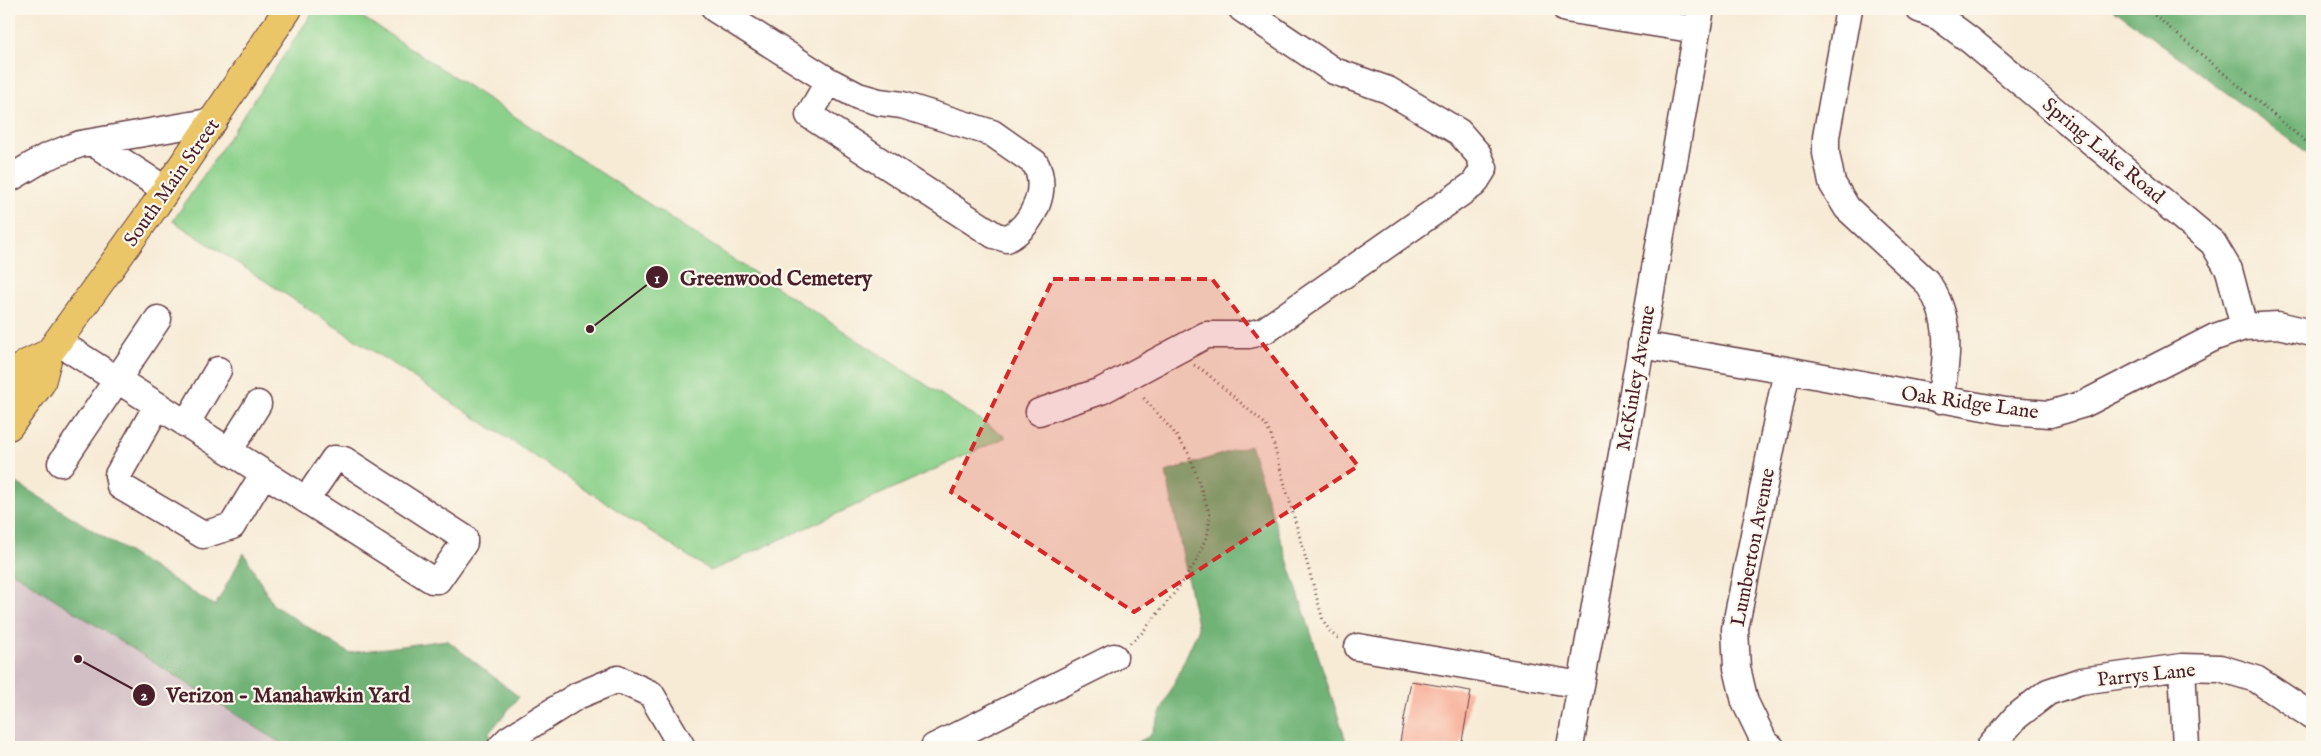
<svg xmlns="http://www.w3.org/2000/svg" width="2321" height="756" viewBox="0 0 2321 756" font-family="'IM FELL English',serif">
<rect width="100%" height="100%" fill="#fbf7ec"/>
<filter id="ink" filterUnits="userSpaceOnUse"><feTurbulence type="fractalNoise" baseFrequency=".02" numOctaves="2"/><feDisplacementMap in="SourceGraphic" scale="10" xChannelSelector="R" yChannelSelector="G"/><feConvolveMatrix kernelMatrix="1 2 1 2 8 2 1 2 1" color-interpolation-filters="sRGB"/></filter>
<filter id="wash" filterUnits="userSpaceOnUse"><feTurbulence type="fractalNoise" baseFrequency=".0096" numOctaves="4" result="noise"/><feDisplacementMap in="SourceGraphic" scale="20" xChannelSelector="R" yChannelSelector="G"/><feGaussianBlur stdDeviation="1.12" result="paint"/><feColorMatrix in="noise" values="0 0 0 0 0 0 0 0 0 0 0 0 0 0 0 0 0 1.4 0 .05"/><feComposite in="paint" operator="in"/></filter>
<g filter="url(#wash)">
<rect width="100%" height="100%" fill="#f7ebd6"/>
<path fill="#d2bec5" d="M9,570L287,747H9Z"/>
<path fill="#8cd18b" stroke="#6b785b" d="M315,9H350L1006,437L711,571L173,221Z"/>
<path fill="#71b377" stroke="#5e6951" d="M2113,9H2312V156Z
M1250,445L1348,747H1128L1150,736L1198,630L1166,472Z
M12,480L215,606L244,553L273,605L349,653L447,640L519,697L489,733L495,747H287L9,570V484Z"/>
<g id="blocks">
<path fill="#f7a68d" d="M1411,681L1471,691L1461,747H1399Z"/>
</g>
</g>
<g filter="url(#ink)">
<use href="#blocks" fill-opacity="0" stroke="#643e45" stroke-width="1"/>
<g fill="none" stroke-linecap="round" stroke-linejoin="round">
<defs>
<path id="minor" d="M715,9L829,81L858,96L879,102L902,105L992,133L1035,163C1050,190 1032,226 1007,239L994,235L809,115L829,81
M1566,9L1697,30
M1849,9L1826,137V153L1832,183L1847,208L1926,281C1954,319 1947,357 1940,400
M1919,9L1939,17L1970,40L2213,243L2229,270L2244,327
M92,142L166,190
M9,179L46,157L80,144L214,121
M58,342L432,580H438L464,543V538L344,460L334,459L306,500
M1641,345L1787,370L2005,411L2050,414L2084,404L2215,337L2244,327L2278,325L2312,333
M157,406L118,475L120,486L203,535L232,526L264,473
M1039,412L1101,391L1206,335H1249L1265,330L1474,184L1484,168L1478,154L1459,132L1388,90L1334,71L1242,9
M186,424L218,370
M229,451L258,404
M61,463L158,319
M1358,647L1581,685
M2182,667L2186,747
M501,747L509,739L577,696L618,679L651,694L682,747
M934,747L1114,657
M1570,747L1701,9
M1771,747L1765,743L1745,702L1737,668L1735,629L1787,370
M1990,747L2016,717L2048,692L2081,681L2182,667L2220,668L2256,679L2312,716"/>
<path id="highway" d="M9,382L26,364L49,353
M9,426L41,383L49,353L155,206L288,9"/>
</defs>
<use href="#minor" stroke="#643e45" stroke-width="29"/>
<use href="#highway" stroke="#643e45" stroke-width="30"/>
<path stroke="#643e45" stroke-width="3" stroke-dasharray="1 4" stroke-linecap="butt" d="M2147,9L2312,147
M1194,365L1204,371L1265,424L1271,435L1323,620L1331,633L1338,638
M1130,643L1141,634L1176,591L1196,562L1208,533L1210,515L1189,454L1173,431L1141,395"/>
<use href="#minor" stroke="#fff" stroke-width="26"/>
<use href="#highway" stroke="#ebc669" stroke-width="28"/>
</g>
</g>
<path fill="#d62828" fill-opacity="0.2" stroke="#d62828" stroke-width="4" stroke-dasharray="10 6" stroke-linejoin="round" d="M1053,279H1212L1358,466L1134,612L951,492Z"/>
<g text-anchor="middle" stroke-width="4.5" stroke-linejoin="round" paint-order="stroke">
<g font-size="20" fill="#4a1f2b" stroke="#fbf7ec">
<text transform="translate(2104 150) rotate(40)" y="7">Spring Lake Road</text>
<text transform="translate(171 182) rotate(-55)" y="7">South Main Street</text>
<text transform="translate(1635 378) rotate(-80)" y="7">McKinley Avenue</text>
<text transform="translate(1970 402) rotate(8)" y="7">Oak Ridge Lane</text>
<text transform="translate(1752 547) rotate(-79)" y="7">Lumberton Avenue</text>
<text transform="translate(2146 674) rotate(-6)" y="7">Parrys Lane</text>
</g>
</g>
<path fill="none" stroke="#4a1f2b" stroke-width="2" d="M590 329L657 277M78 659L144 695"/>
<g fill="#4a1f2b" stroke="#fbf7ec" stroke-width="2">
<circle cx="590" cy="329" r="5"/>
<circle cx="78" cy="659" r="5"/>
<circle cx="657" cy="277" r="12"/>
<circle cx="144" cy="695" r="12"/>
</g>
<g font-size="15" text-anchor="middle" font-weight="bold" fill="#fff">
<text x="657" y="283">1</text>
<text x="144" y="700">2</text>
</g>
<g font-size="21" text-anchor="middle" font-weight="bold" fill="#4a1f2b" stroke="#fbf7ec" stroke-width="4.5" stroke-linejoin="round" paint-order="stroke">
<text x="776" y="285">Greenwood Cemetery</text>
<text x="288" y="702">Verizon - Manahawkin Yard</text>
</g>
<rect width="2321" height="756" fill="none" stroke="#fbf7ec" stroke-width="30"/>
</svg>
